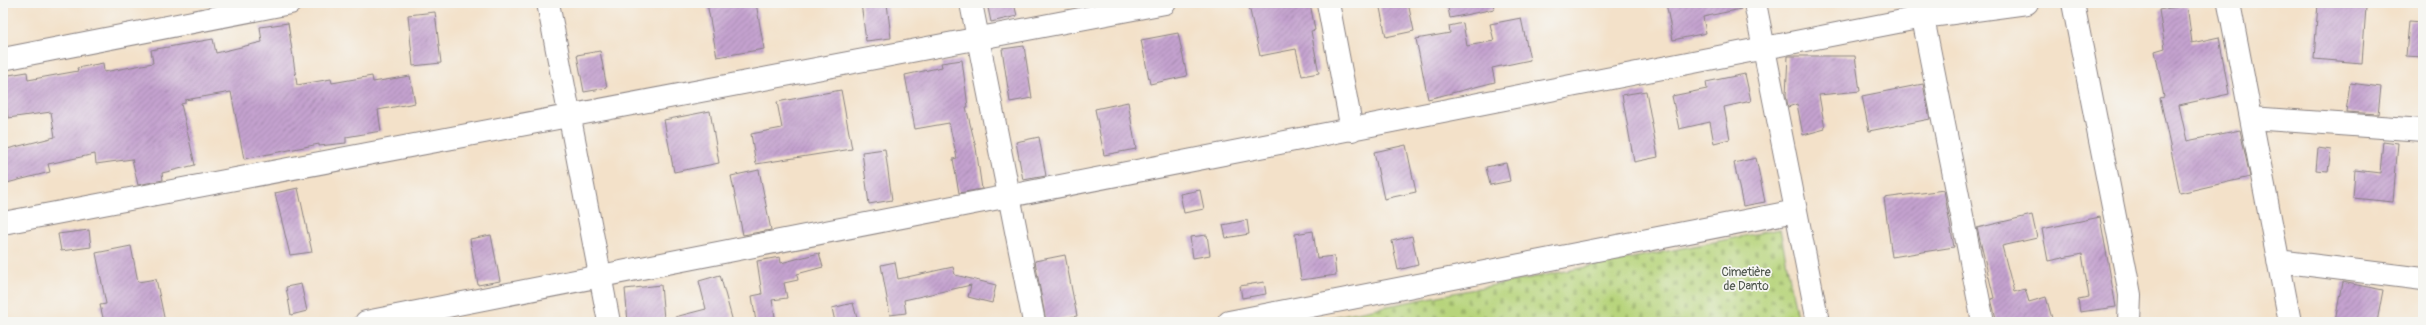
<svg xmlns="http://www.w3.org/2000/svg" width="2426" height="325" viewBox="0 0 2426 325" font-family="Pangolin,sans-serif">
<defs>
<pattern id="cemetery-stones" width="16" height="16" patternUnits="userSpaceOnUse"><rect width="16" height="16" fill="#b7d47b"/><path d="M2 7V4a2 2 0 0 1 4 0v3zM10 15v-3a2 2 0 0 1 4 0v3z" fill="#9db66b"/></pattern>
<pattern id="building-hatch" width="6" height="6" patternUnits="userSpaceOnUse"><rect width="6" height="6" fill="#c4a2cf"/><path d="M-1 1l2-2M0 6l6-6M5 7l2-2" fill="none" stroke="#9f84a9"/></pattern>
</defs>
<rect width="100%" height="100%" fill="#f6f6f2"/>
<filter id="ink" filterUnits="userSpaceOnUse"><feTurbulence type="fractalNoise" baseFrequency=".025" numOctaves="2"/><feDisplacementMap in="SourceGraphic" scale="8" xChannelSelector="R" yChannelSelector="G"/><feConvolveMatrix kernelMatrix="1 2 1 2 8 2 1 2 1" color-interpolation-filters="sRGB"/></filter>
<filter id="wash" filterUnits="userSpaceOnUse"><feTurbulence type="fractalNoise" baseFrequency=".012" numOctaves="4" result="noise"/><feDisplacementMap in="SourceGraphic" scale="16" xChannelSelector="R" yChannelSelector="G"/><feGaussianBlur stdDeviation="0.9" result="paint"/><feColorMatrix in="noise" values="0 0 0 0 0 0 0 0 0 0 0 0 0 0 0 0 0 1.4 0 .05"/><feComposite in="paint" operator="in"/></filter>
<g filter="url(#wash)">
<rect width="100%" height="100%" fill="#f3e1c9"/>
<path fill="url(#cemetery-stones)" stroke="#6c7b5b" d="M1780,229L1798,322H1306Z"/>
<g id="blocks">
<path fill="url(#building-hatch)" d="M707,3H756L764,49L717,57Z
M861,3H887L891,38L866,41Z
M987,3H1014L1017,16L991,22Z
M1263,3H1310L1315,30L1311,31L1319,73L1302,76L1296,49L1260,56L1249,6Z
M1379,3H1408L1414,31L1386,37Z
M1447,3H1493L1494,9L1450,18Z
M1666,3H1740L1741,9L1703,17L1706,33L1673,40Z
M2318,3L2366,7L2362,63L2314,59Z
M2187,5L2192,43L2219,37L2229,94L2179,105L2187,141L2240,130L2250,177L2180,193L2160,98L2164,97L2155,51L2165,48L2159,10Z
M435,12L441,63L413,66L408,15Z
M1521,18L1530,60L1492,68L1495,82L1428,99L1416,39L1450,33L1449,26L1463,23L1467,46L1494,41L1490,24Z
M2409,21L2423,22V57L2406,56Z
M288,23L297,85L331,79L332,83L372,76L373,82L410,76L415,103L378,110L381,131L346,137V143L319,146V144L244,159L231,92L185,100V103L181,104L195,165L162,173L163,180L138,185L132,159L96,164L95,154L48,164L50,172L3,184V150L55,137L51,112L8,118L3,76L27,72L28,80L78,71L77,68L103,63L104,72L153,63L151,50L213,39L216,53L262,42L260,27Z
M1178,33L1187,76L1150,84L1141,40Z
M1024,46L1032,98L1010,102L1002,49Z
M600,51L607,88L584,92L577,55Z
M1788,56H1855L1860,91L1819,95L1825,129L1803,135L1797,104L1788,107L1786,95Z
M962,60L968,107H966L976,148L982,189L959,193L953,159L957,158L949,123L915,129L905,75L942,67L941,63Z
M1745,74L1751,101L1724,107L1730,139L1714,143L1710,122L1679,129L1672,96L1707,89L1706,82Z
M2350,83L2381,87L2378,114L2346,112Z
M1923,84L1930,119L1869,131L1862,96Z
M841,90L852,149L756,164L751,134L782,128L777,102Z
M1646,91L1658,157L1634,162L1622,95Z
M1128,102L1136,149L1104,155L1095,109Z
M710,111L719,163L674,172L664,120Z
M1039,137L1046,176L1023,180L1016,142Z
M2383,141L2398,143L2393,202L2353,198L2355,170L2380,173Z
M1406,145L1416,192L1384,199L1374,152Z
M2318,148L2331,150L2328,171L2316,170Z
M885,149L892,200L869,204L862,152Z
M1756,158L1765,202L1743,206L1734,163Z
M1506,163L1510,181L1490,185L1486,167Z
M759,170L771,230L743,235L731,176Z
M298,188L312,252L290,255L275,193Z
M1200,190L1204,209L1184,213L1180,194Z
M1944,190L1954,247L1892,257L1884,198Z
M2032,215L2037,238L2002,246L2014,292L2025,289L2029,302L2046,297L2053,322H1997L1991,299L1994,298L1977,228Z
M2100,217L2116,307L2080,312L2078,299L2089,297L2082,254L2048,261L2042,229Z
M1247,220L1249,234L1226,238L1223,225Z
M89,230L91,247L61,251L58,234Z
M1313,231L1317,258L1334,256L1336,275L1301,280L1295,234Z
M491,235L500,281L478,285L470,239Z
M1207,235L1210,255L1193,258L1190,237Z
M1412,236L1418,265L1398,270L1392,241Z
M131,246L138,282L156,279L165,322H104L100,305L106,304L96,253Z
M819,253L823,267L797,274L798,280L784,283L787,298L772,300L776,322H756L752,296L762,294L757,261L780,257L781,263Z
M1065,255L1077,316L1046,322L1035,261Z
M895,262L898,279L953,267L955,275L996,285L992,303L968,297L971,285L904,300L906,313L890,315L881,265Z
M720,275L733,322H676L675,317L706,309L699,281Z
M1264,282L1266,294L1242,298L1240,286Z
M2342,282L2383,290L2377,322H2335Z
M301,284L307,311L291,315L286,287Z
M661,285L664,319L628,322L625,289Z
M853,303L858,322H835L832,308Z"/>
</g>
</g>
<g filter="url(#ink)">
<use href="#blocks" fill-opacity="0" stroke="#8a8282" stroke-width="1"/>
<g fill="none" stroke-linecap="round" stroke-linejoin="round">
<defs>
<path id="minor" d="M548,3L609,322
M971,3L1034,322
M1328,3L1352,130
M1755,3L1818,322
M1920,3L1983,322
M2073,3L2126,273L2130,295L2129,322
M2229,3L2290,322
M3,59L290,3
M2251,118L2423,130
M3,223L1165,3
M2278,261L2423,279
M366,322L1923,17L2027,3
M1229,322L1796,211"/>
</defs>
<use href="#minor" stroke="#8a8282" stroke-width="24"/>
<use href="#minor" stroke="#fff" stroke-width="22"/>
</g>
</g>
<g text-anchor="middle" stroke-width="3.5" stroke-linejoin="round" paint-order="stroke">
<g font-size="12" fill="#4f574e" stroke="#f6f6f2">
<text x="1746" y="276">Cimetière<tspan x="1746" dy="14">de Danto</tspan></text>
</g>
</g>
<rect width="2426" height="325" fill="none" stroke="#f6f6f2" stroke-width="16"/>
</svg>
